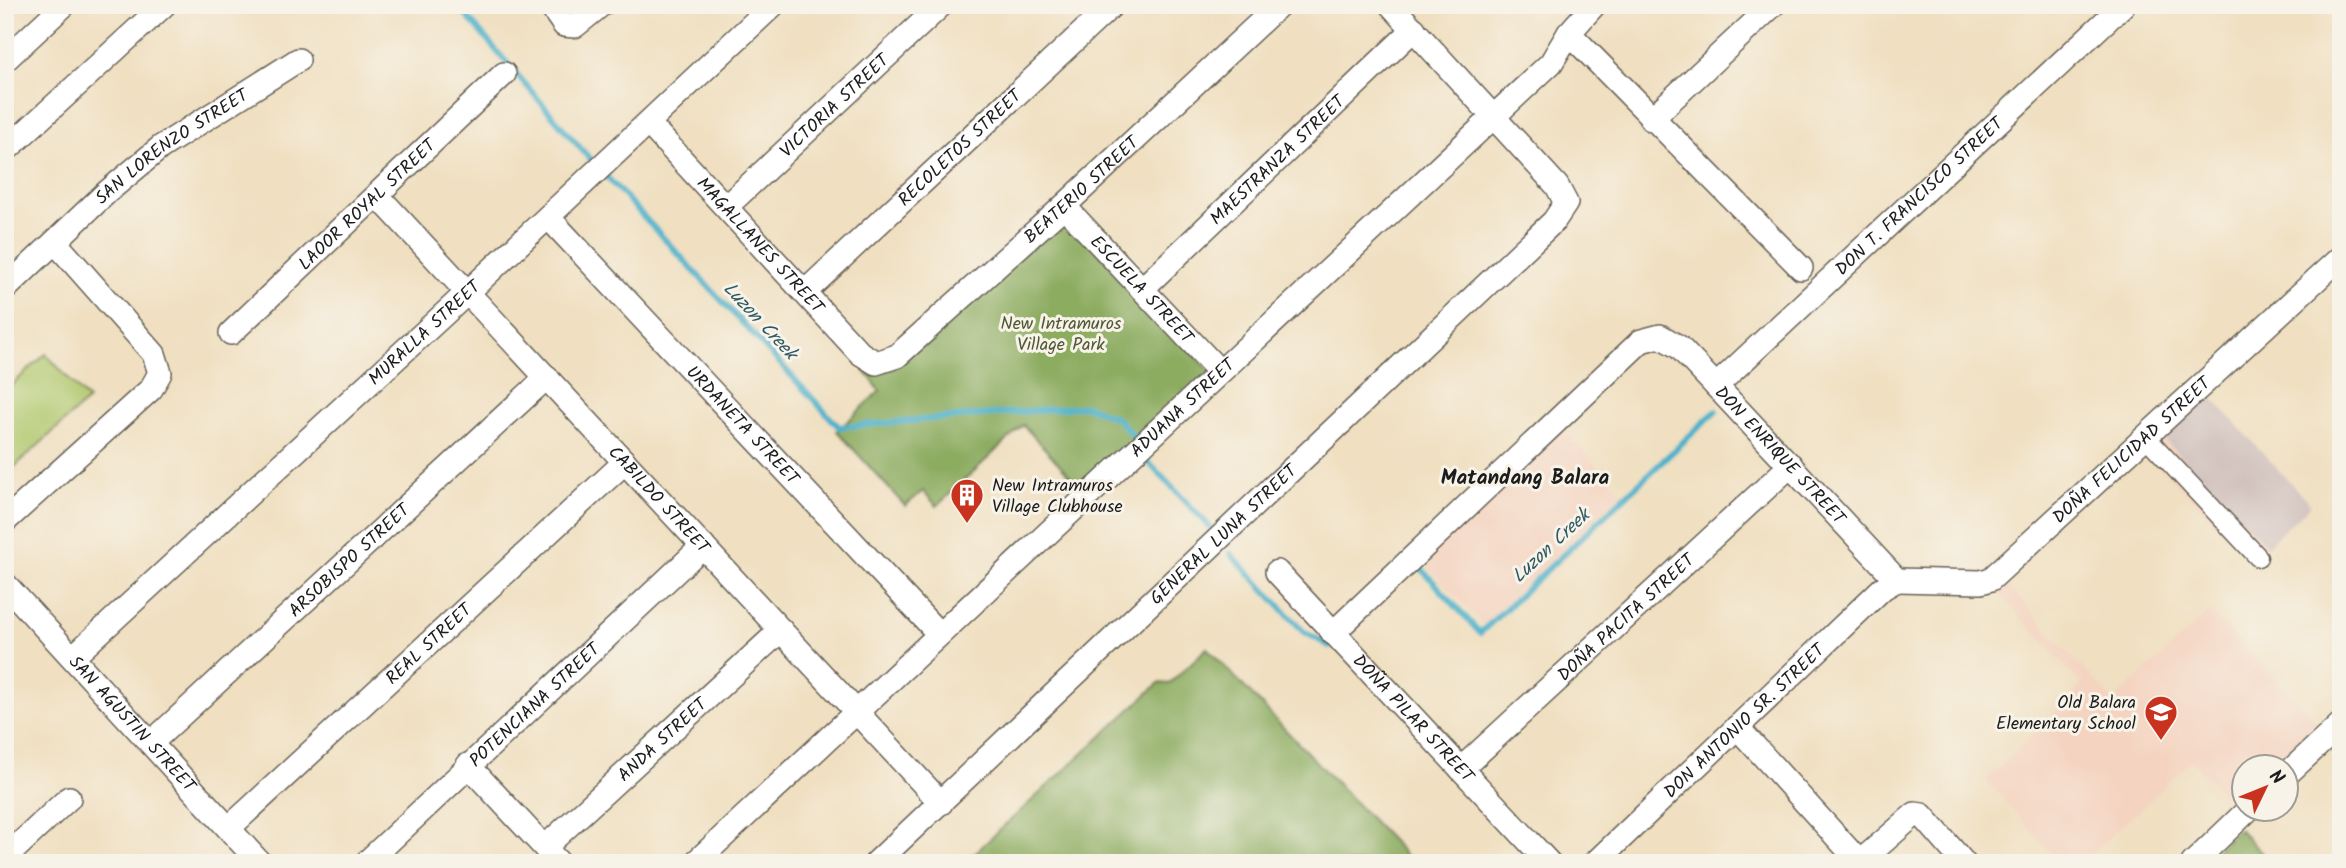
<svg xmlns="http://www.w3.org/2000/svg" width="2346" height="868" viewBox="0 0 2346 868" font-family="Kalam,sans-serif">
<rect width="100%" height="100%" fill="#f7f3e8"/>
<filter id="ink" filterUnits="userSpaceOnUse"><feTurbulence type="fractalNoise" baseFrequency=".0143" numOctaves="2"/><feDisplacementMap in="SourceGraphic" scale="14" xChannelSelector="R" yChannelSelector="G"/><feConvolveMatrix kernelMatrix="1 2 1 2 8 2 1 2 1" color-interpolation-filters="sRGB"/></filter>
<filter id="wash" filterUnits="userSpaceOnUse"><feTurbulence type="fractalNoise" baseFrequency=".00686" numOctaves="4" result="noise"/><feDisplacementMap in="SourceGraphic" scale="28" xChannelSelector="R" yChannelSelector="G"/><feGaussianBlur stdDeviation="1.57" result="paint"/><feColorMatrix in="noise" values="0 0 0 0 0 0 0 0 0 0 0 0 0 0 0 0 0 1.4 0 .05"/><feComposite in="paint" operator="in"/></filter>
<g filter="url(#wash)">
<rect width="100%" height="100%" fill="#f0dfc0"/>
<path fill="#f4d3c0" d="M1560,427L1623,493L1483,625L1420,559Z
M2156,431L2267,546L2252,561L2140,446Z
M2006,584L2113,701L2210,611L2317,723L2272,766H2244V793L2234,804L2191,761L2082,863H2060L1986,780L2082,685L1997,591Z"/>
<path fill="#d0c0bc" d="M2202,387L2311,505L2267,546L2156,431Z"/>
<path fill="#b0c86d" stroke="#667244" stroke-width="2" d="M46,354L88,400L10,471L5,465V391Z"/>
<path fill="#8cac60" stroke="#54643e" stroke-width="2" d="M1065,217L1211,372L1084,491L1023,425L937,506L923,491L905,506L837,431L880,391L865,371L893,369Z
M1207,648L1413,863H964L1159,683L1169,684Z
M2239,829L2271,863H2202Z"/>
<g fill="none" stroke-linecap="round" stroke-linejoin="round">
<path stroke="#4bb1ca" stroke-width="6" d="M457,5L595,165
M603,173L839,427L1087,406L1118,419L1133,436
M1147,461L1210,527
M1231,554L1303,631L1329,646
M1414,570L1419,566L1480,633L1716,411"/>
</g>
</g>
<g filter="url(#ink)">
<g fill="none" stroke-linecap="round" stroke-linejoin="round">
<defs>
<path id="pedestrian" d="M2145,436L2258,557"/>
<g id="minor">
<path d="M550,5L564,25L575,26L601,5"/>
<path d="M1569,33L1801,268"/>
<path d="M5,60L64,5"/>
<path d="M1651,119L1773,5"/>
<path id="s1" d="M648,123L860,353L876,363L897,356L1064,206L1279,5"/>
<path d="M5,151L164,5"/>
<path id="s2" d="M377,195L941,803"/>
<path id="s3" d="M727,206L941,5"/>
<path id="s4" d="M1064,206L1220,372"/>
<path id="s5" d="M548,217L939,634"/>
<path id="s6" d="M5,289L106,193L161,147L298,60"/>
<path id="s7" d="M1142,289L1414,29"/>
<path id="s8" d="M806,291L1112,5"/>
<path id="s9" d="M231,333L504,74"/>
<path id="s10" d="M1716,386L2123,5"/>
<path d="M5,521L151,389L160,373L154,354L55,242"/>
<path id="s11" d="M1277,572L1549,863"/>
<path id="s12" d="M1897,580L1981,582L1991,579L2341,257"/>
<path id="s13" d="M5,584L260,863"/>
<path id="s14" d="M1333,633L1641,341L1660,336L1679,347L1716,386L1897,580"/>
<path id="s15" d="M73,657L468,292L773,5"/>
<path d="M1737,727L1854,856L1861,859L1868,855L1915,814L1922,815L1964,863"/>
<path id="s16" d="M152,742L547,377"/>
<path d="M468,765L559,863"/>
<path id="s17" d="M1461,769L1791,465"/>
<path d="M2286,775L2341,724"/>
<path id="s18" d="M230,827L625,462"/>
<path id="s19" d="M545,847L781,630"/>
<path d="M5,858L69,798"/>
<path id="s20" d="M366,863L703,546"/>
<path id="s21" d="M695,863L1551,63L1569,33L1594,5"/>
<path id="s22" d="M876,863L1554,221L1566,203L1557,186L1391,5"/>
<path id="s23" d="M1595,863L1883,588L1897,580"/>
<path d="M2193,863L2250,808"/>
</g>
</defs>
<use href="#pedestrian" stroke="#666055" stroke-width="21"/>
<use href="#minor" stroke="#666055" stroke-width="26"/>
<use href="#pedestrian" stroke="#fff" stroke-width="18"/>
<use href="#minor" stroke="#fff" stroke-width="23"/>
</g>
</g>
<defs>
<symbol id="building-pin" viewBox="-11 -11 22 30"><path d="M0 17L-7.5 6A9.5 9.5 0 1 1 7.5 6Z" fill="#c8321e" stroke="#f7f3e8"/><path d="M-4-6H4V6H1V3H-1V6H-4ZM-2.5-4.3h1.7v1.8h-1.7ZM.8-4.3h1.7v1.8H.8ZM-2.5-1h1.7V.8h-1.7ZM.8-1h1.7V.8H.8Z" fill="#fff"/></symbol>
<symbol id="school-pin" viewBox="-11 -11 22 30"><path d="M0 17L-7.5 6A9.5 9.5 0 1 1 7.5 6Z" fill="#c8321e" stroke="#f7f3e8"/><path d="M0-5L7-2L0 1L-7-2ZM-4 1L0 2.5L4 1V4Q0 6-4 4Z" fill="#fff"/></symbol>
</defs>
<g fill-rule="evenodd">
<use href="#building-pin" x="948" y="476" width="38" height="52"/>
<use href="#school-pin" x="2142" y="693" width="38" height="52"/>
</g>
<g text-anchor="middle" stroke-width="6" stroke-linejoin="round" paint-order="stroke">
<g font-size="18" fill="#1c1c1c" stroke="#f7f3e8">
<text dy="6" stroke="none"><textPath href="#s3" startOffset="147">VICTORIA STREET</textPath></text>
<text dy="6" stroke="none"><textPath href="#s6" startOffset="220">SAN LORENZO STREET</textPath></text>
<text dy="6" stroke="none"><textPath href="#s8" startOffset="210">RECOLETOS STREET</textPath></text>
<text dy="6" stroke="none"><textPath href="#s7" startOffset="187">MAESTRANZA STREET</textPath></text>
<text dy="6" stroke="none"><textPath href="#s1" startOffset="602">BEATERIO STREET</textPath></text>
<text dy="6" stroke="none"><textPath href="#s10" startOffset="278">DON T. FRANCISCO STREET</textPath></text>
<text dy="6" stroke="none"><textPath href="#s9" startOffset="187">LAOOR ROYAL STREET</textPath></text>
<text dy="6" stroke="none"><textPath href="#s1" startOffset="166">MAGALLANES STREET</textPath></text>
<text dy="6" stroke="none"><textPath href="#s4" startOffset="114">ESCUELA STREET</textPath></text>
<text dy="6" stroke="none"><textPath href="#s15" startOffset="478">MURALLA STREET</textPath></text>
<text dy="6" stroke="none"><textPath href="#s21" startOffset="667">ADUANA STREET</textPath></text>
<text dy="6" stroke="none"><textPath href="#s5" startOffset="285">URDANETA STREET</textPath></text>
<text dy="6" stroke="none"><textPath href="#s12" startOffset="285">DOÑA FELICIDAD STREET</textPath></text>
<text dy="6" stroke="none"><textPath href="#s14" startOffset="614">DON ENRIQUE STREET</textPath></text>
<text dy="6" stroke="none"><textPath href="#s2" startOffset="415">CABILDO STREET</textPath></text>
<text dy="6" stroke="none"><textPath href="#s22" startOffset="478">GENERAL LUNA STREET</textPath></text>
<text dy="6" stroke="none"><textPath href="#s16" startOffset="268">ARSOBISPO STREET</textPath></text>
<text dy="6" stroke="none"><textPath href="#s17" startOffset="224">DOÑA PACITA STREET</textPath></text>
<text dy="6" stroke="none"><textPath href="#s18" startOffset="270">REAL STREET</textPath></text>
<text dy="6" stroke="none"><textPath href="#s20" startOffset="231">POTENCIANA STREET</textPath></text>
<text dy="6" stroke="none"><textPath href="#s11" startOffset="200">DOÑA PILAR STREET</textPath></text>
<text dy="6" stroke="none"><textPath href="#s23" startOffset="206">DON ANTONIO SR. STREET</textPath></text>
<text dy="6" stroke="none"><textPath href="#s13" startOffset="189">SAN AGUSTIN STREET</textPath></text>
<text dy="6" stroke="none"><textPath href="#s19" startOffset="159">ANDA STREET</textPath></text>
</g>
<g font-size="18" fill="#505838" stroke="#f7f3e8">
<text x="1061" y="329">New Intramuros<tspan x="1061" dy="21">Village Park</tspan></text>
</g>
<g font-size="18" fill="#1c1c1c" stroke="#f7f3e8" text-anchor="start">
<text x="992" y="491">New Intramuros<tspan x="992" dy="21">Village Clubhouse</tspan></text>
<text x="2136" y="708" text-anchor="end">Old Balara<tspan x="2136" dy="21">Elementary School</tspan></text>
</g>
<g font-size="19" font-style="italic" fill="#2f5862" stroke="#f7f3e8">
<text transform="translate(761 320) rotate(47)" y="7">Luzon Creek</text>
<text transform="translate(1550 545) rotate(-43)" y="7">Luzon Creek</text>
</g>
<g font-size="21" font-weight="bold" fill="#1c1c1c" stroke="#f7f3e8">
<text x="1525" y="484">Matandang Balara</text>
</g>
</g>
<rect width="2346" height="868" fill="none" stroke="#f7f3e8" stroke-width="28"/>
<g transform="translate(2265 788) rotate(47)"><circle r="33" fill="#f7f3e8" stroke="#9f9d96" stroke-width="2"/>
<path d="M0-5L12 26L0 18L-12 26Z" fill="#c8321e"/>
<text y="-10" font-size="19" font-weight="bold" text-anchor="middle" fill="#1c1c1c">N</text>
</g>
</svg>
